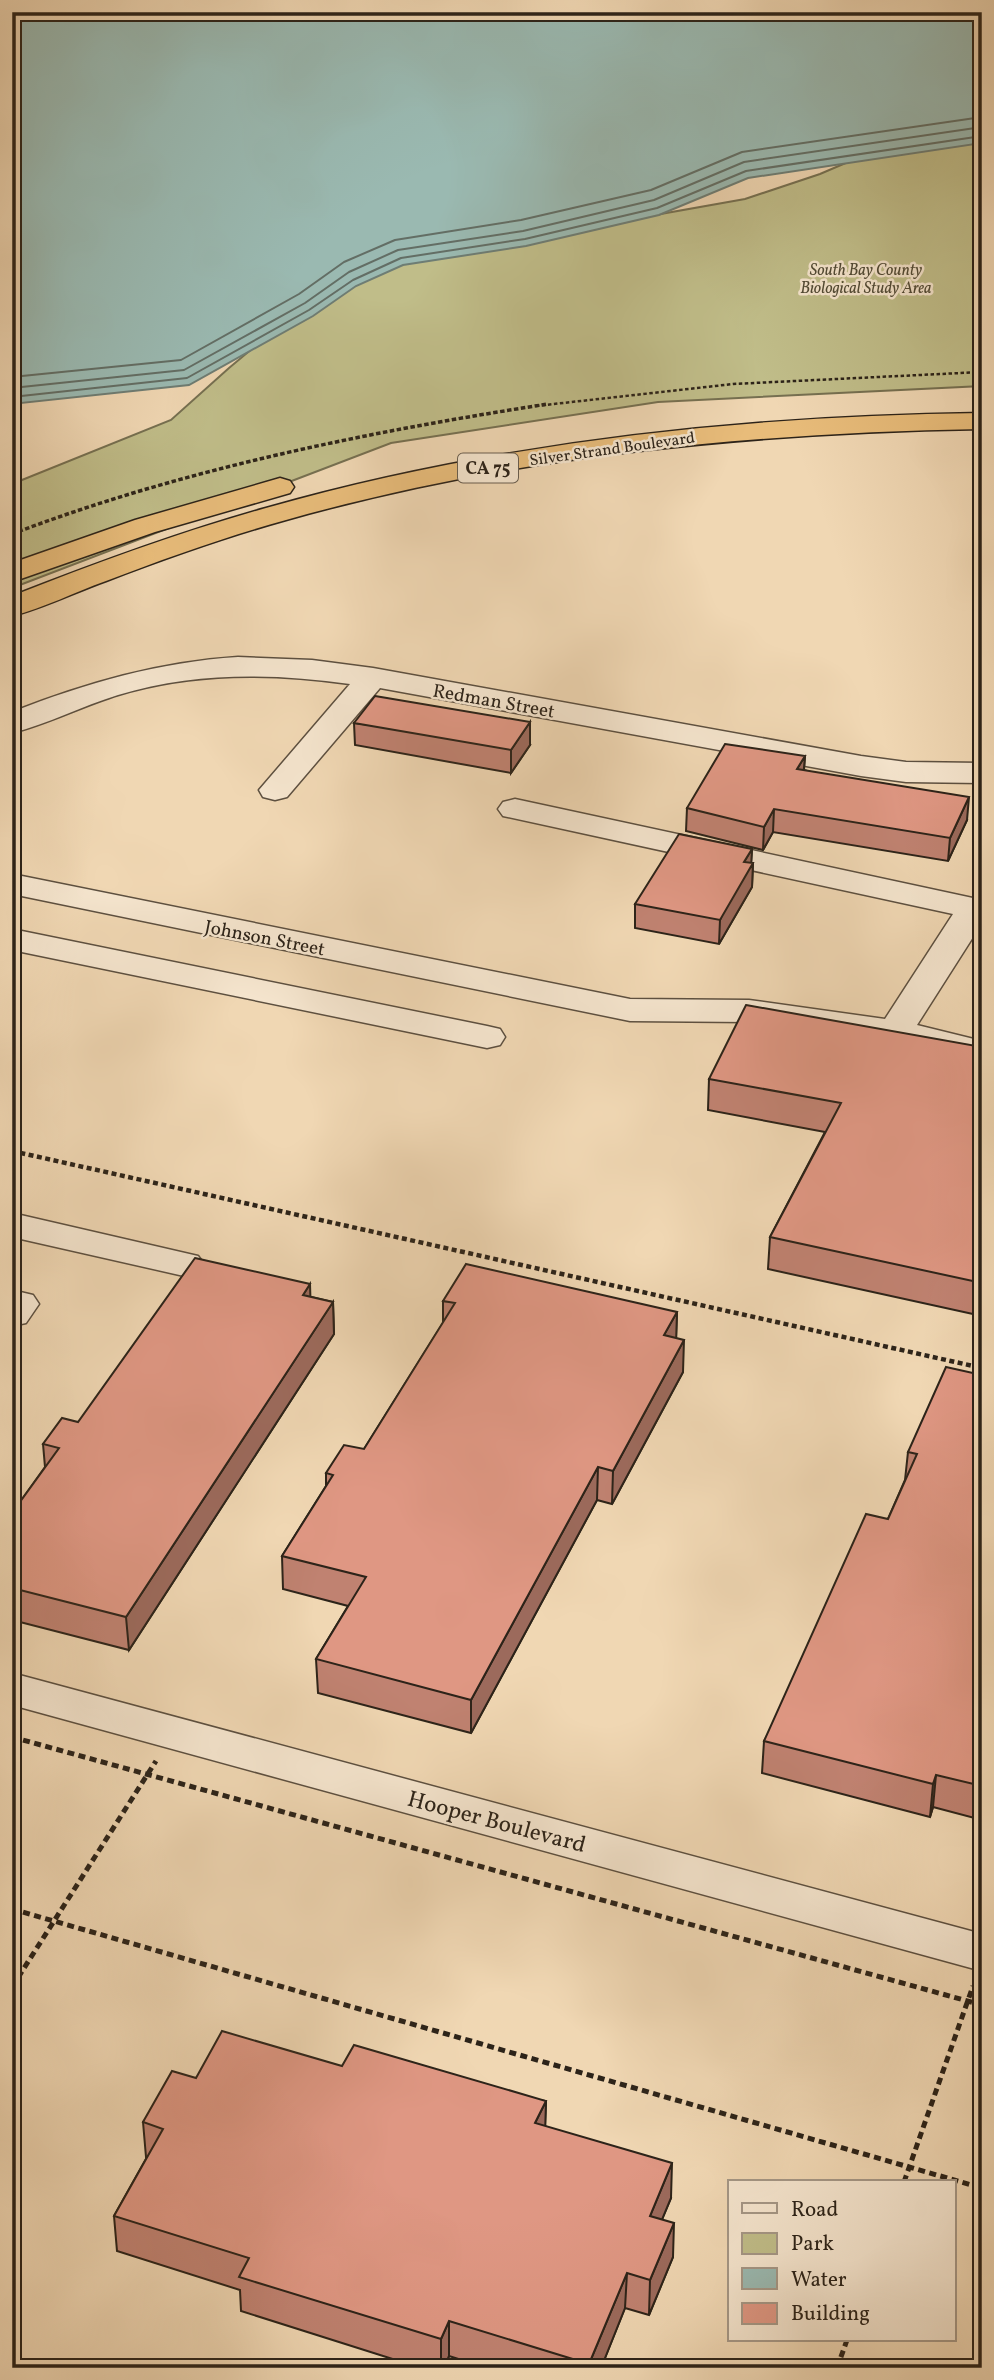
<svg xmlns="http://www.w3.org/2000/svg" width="994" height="2380" viewBox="0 0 994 2380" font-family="Vollkorn,serif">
<rect width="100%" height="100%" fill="#f0d7b3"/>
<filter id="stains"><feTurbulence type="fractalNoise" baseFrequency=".00286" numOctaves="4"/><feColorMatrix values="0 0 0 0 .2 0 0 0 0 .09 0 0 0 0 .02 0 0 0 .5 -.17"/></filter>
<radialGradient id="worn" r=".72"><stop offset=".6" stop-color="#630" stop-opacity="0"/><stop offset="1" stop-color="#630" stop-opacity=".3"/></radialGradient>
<path fill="#c0bd89" stroke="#767051" stroke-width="2" d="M982,131V386L658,402L391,443L12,588V484L171,420L229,368L307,303L385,263L745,199L820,174L876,150Z"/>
<path fill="#9ab9b1" stroke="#6e7d74" stroke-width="2" d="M12,12H982V143L748,178L659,215L526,246L403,265L356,286L313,316L189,385L12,404Z"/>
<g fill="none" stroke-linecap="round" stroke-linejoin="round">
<path stroke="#636e65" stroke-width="2" d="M12,377L181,360L299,294L344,262L395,240L521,220L651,190L742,152L982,117
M12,388L184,370L305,303L349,272L398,250L523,231L654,200L744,162L982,127
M12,397L187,378L309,310L353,280L401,258L525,239L657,208L746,171L982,136"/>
<defs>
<path id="minor" d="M238,657L312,660L373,668L861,756L906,762L982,763V783L906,782L861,776L380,688L287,797L275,800L263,797L259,790L350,684C272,673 194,672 118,695C82,706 48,724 12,733V712C86,683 159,662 238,657Z
M515,799L982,900V923L917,1025L982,1041V1063L895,1042L749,1022L630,1021L12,894V874L630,999L749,1000L885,1019L953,914L503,816L498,809L503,802Z
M12,929L487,1026L500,1029L505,1037L500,1045L487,1048L12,950Z
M12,1213L198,1256L204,1264L198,1272L184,1276L12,1237Z
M12,1290L33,1295L39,1304L26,1323L12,1326Z
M12,1673L982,1934V1971L12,1705Z"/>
<path id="highway" d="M982,413V429C748,433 512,456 286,520C225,537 166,558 106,581C75,592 44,608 12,616V596C96,563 180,532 266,508C499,442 741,416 982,413Z
M280,478L290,481L294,487L290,493L155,532L12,582V563L135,520Z"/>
</defs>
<use href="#minor" stroke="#5d5040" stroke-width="3"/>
<use href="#highway" stroke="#2c2319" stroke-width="3"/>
<path stroke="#2c2319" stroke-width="2.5" stroke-dasharray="3.5 2.5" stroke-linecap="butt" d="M536,406L733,384L982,372"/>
<path stroke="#2c2319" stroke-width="3.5" stroke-dasharray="4.5 2.5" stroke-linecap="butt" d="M12,534C183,469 367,432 548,404"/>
<path stroke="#2c2319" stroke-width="4.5" stroke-dasharray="5 3.5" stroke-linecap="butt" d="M12,1151L982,1368"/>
<path stroke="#2c2319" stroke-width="5" stroke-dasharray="7 4.5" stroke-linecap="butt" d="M12,1737L982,2005
M12,1909L982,2188
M12,1987L156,1761
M904,2182L973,1986
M837,2368L847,2340"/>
<use href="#minor" fill="#f5e5ce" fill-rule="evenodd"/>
<use href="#highway" fill="#e8bc7a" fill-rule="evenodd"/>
</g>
<path fill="#c08271" stroke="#2c2319" stroke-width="2" d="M354,723L530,745L511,773L355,745Z
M805,756L804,770L967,820L948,861L773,832L763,850L686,831L687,808Z
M752,849L751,863H753L752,887L719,944L635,928V904Z
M982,1047V1316L768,1269L770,1237L825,1132L708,1110L709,1079Z
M311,1297L333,1302L334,1334L129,1650L12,1620V1513L45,1467L43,1444L78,1422Z
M443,1301L677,1312L676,1338L683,1372L612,1504L597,1500L471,1733L318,1693L316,1659L348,1606L283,1589L282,1556L326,1486V1473L364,1449L443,1323Z
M982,1375V1820L933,1807L930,1817L762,1773L764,1741L888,1519L905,1480L908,1452Z
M342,2066L546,2101L545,2126L671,2198L662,2219L673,2257L649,2315L625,2308L601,2368H487L449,2356L444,2368H421L241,2311L240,2290L117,2251L114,2216L147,2157H146L143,2122L196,2078Z"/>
<path fill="#9c6a5c" stroke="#2c2319" stroke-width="2" d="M530,722V745L511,773V750Z
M805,756L803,779L797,769Z
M969,797L967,820L948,861L950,838Z
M774,809L773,832L763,850L764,827Z
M752,849L751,868L753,863L752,887L719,944L720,920L744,862Z
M310,1284L311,1316L303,1295Z
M333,1302L334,1334L129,1650L126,1617Z
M677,1312L676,1344L664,1335Z
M684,1340L683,1372L612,1504L613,1471Z
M598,1467L597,1500L471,1733V1700Z
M936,1775L933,1807L930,1817L933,1784Z
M546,2101L545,2135L535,2123Z
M672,2163L671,2198L649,2251L650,2216Z
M674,2223L673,2257L649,2315L650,2280Z
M627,2273L625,2308L601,2368H589V2364Z
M449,2321V2356L444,2368H441V2339Z"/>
<path fill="#df9783" stroke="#2c2319" stroke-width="2" d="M375,696L530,722L511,750L354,723Z
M725,744L805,756L797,769L969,797L950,838L774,809L764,827L687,808Z
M679,834L752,849L744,862L753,863L720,920L635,904Z
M746,1005L982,1047V1283L770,1237L841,1103L709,1079Z
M195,1258L310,1284L303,1295L333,1302L126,1617L12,1588V1513L59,1448L43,1444L62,1418L78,1422Z
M466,1264L677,1312L664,1335L684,1340L613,1471L598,1467L471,1700L316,1659L366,1577L282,1556L333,1475L326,1473L344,1445L364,1449L455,1303L443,1301Z
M946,1367L982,1375V1786L936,1775L933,1784L764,1741L866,1514L888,1519L917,1454L908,1452Z
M222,2031L342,2066L354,2045L546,2101L535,2123L672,2163L650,2216L674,2223L650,2280L627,2273L589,2364L449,2321L441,2339L239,2277L249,2258L114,2216L163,2129L143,2122L172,2071L196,2078Z"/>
<g text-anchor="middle" stroke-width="5" stroke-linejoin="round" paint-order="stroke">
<g font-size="16" font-style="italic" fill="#514a35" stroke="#f5e5ce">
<text x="866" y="275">South Bay County<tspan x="866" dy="18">Biological Study Area</tspan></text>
</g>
<g font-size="16" fill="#2c2319" stroke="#f5e5ce">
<text transform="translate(612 448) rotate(-8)" y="6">Silver Strand Boulevard</text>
</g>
<rect fill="#f5e5ce" stroke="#685d4f" stroke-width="2" x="458" y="453.5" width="60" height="29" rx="5"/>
<g font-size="18" font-weight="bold" fill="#2c2319">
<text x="488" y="474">CA 75</text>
</g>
<g font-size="19" fill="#2c2319" stroke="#f5e5ce">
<text transform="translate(494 700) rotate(10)" y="7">Redman Street</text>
<text transform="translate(265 937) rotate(11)" y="7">Johnson Street</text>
</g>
<g font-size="23" fill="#2c2319" stroke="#f5e5ce">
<text transform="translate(497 1821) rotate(15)" y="8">Hooper Boulevard</text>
</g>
</g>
<rect width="994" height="2380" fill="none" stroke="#f0d7b3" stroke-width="42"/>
<rect x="14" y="14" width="966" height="2352" fill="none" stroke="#2c2319" stroke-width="3.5"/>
<rect x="21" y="21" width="952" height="2338" fill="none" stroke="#2c2319" stroke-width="2"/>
<rect x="728" y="2180" width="228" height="161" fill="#f5e5ce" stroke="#a59786" stroke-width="2"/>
<rect x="742" y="2203" width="35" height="10" fill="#f5e5ce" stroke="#a59786" stroke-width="2"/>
<text x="791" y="2216" font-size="21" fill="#2c2319">Road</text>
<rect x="742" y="2233" width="35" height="21" fill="#c0bd89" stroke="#a59786" stroke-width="2"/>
<text x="791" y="2250" font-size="21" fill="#2c2319">Park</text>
<rect x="742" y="2268" width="35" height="21" fill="#9ab9b1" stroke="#a59786" stroke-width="2"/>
<text x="791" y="2286" font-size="21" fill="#2c2319">Water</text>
<rect x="742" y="2303" width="35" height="21" fill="#df9783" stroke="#a59786" stroke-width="2"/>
<text x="791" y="2320" font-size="21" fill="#2c2319">Building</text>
<rect width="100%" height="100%" filter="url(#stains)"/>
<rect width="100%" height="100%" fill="url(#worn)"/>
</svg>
